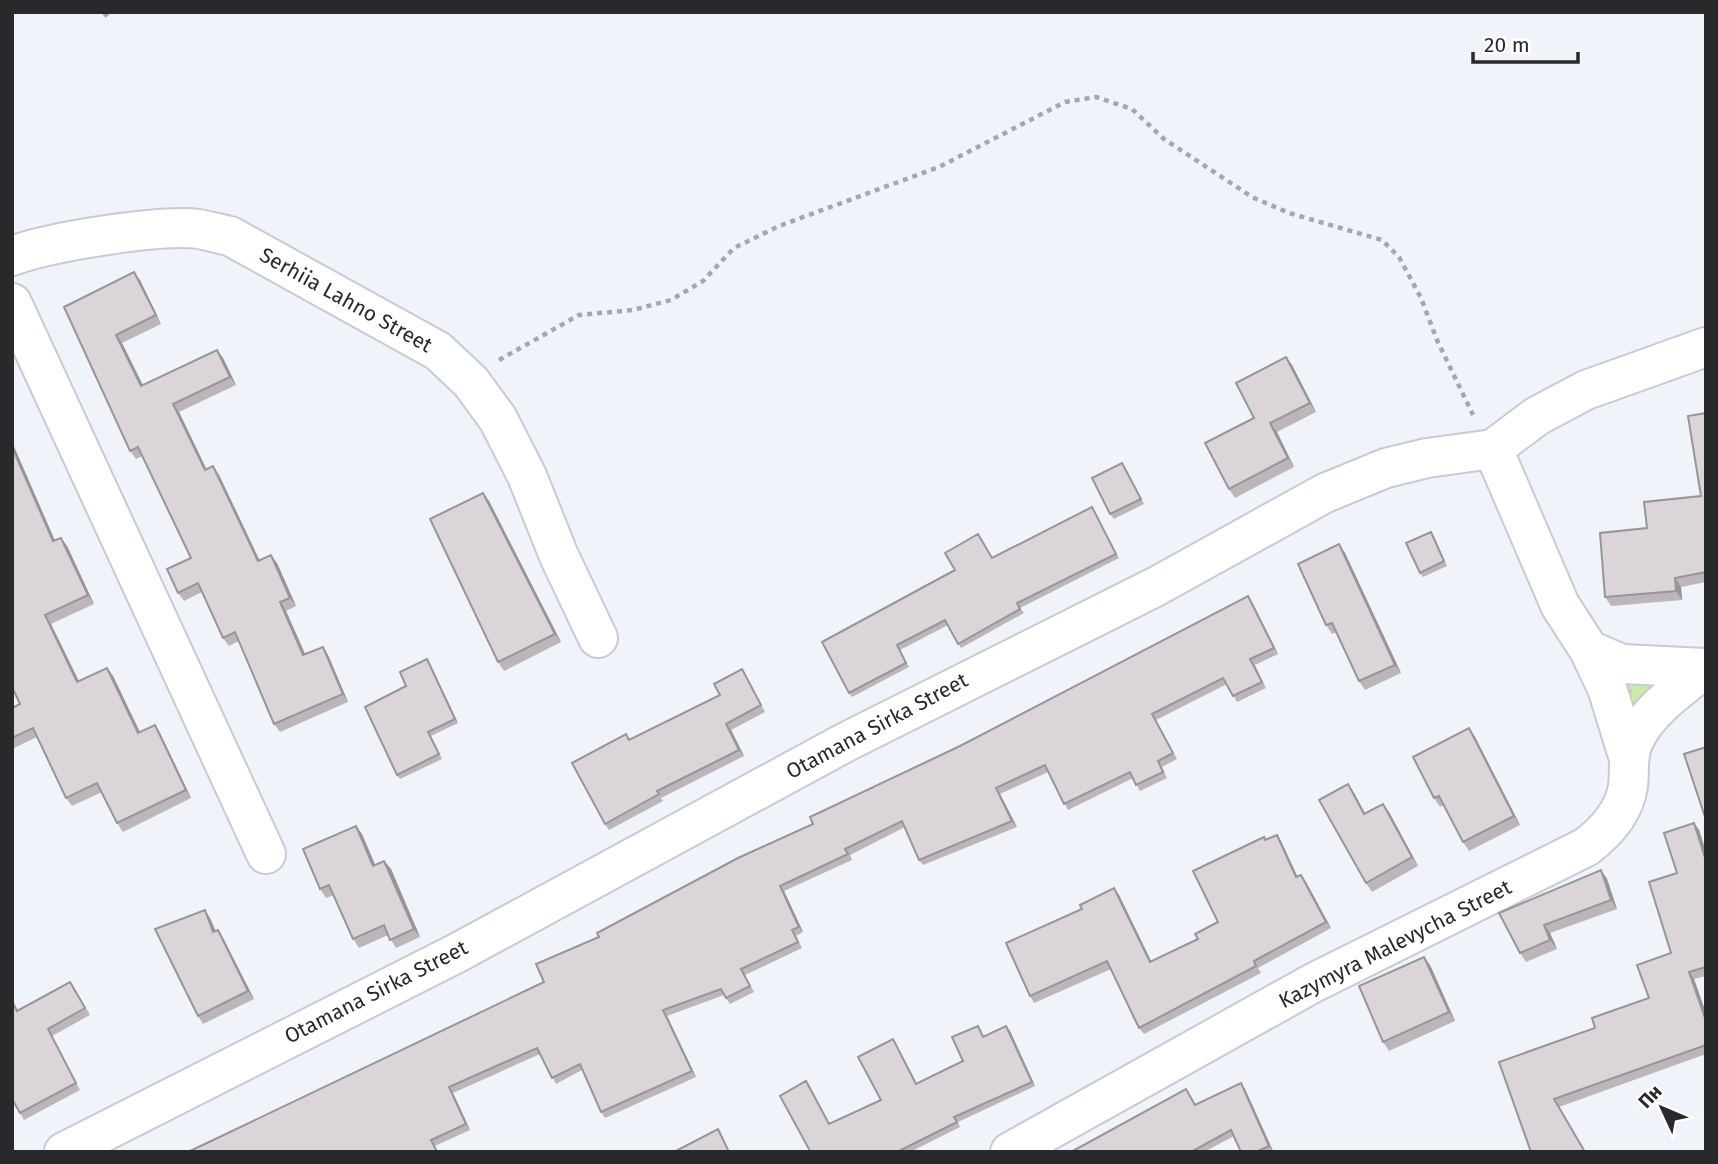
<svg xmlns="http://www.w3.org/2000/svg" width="1718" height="1164" viewBox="0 0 1718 1164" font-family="'Fira Sans',sans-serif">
<defs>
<pattern id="grass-tufts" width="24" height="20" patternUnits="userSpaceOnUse" patternTransform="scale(1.75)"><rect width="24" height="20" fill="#c9eaa9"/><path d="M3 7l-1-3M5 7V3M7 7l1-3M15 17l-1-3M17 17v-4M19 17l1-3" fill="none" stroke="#adc992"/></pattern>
</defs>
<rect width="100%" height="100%" fill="#f0f3fa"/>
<path fill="url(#grass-tufts)" d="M1619,675L1672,676L1631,725Z"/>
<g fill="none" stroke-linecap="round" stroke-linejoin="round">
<defs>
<path id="minor" d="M12,256C49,242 160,224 199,229C209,231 220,234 230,236L438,351L471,382L498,419L527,476L559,556L598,638
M12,303L266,854
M1493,449L1560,605L1589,650L1607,688L1629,759
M1589,650L1622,664L1706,668
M64,1152L457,953L846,742L1157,586L1325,493L1386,468L1427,458L1493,449L1537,416L1586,390L1706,347
M1010,1152L1313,983L1586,847C1606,832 1624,813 1628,786C1630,771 1627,757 1633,743C1645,713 1680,688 1705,669"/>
</defs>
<use href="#minor" stroke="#c8cbd2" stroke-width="42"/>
<path stroke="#a4a7ac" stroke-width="4.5" stroke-dasharray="5 5" stroke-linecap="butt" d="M104,16L109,12
M499,360L579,315L633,310L671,300L703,281L734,248L779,226L939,167L1065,102L1096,97L1132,109L1164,139L1252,197L1289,213L1382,240L1399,257L1421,298L1437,340L1473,415"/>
<use href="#minor" stroke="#fff" stroke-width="38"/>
</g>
<path fill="#bcb6bb" d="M140,280L161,324L122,343L143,385L217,350L223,358L236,385L179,412L207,470L219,475L260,561L277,563L296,606L286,611L305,654L323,647L328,655L348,702L280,732L274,724L239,641L229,646L223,638L202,592L184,601L178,593L191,558L142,456L136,459L130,451L64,307Z
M1286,357L1292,365L1316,412L1277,432L1294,467L1235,498L1229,489Z
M1706,413V582L1681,587L1682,600L1611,606L1605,597L1647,528L1701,496Z
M12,442L55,541L67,546L94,604L51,624L79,681L107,668L113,676L140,732L160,733L191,798L123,832L117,823L102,792L72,806L66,798L37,737L12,749V708L20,704Z
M1122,463L1144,504L1114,519L1110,514Z
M483,493L489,501L561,642L504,671L498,662Z
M1092,507L1119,558L1020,608L1024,613L961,648L948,625L900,650L909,667L852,697L849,693L982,539L992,558Z
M1434,537L1447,566L1423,577L1420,573Z
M1339,544L1345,553L1401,673L1365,690L1359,681L1337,632L1332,634L1326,625Z
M1252,602L1278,654L1255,665L1266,688L1237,702L1227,684L1156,720L1177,759L1162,767L1167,778L1140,791L1133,778L1068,810L1048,772L1000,794L1017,827L923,865L919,860L905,827L850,855L852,860L784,891L803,932L796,936L802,948L745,975L754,992L730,1004L724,995L667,1016L696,1077L605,1118L601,1112L582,1070L556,1084L540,1054L453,1093L470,1130L435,1146L438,1152H188L544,982L599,937L960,746Z
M427,659L458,723L431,736L442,759L400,779L397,775L406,686Z
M746,676L765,712L731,730L744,756L661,798L663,801L609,830L605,824L626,734L630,740L720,695Z
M1469,728L1475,737L1520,825L1469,851L1463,842L1444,805L1440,807L1434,798Z
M1354,793L1365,813L1383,804L1389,812L1418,866L1372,892L1366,883Z
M1694,823L1699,830L1706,852V976L1694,979L1706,1013V1054L1559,1107L1499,1062L1595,1028L1649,998L1671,953L1677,873Z
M362,834L375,865L384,861L391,869L420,937L396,948L388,935L359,948L353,939L334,895L326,898L320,889Z
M1266,839L1281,841L1297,877L1306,882L1331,928L1258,968L1261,973L1144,1034L1139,1028L1111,969L1034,1003L1030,996L1082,909L1114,888L1119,895L1151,961L1198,939L1218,922Z
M1601,870L1607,879L1617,909L1550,933L1557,949L1526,962L1520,953L1499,913Z
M210,918L216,931L218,930L223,938L254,999L203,1024L198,1016Z
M1430,965L1455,1021L1389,1051L1383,1042Z
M75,989L90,1015L52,1036L80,1090L24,1120L20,1113L18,1010Z
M1006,1026L1010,1031L1035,1086L958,1122L960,1127L910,1152H808L810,1151L809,1086L830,1124L881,1100L893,1039L917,1084L963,1061L981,1031L984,1037Z
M1186,1089L1196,1105L1245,1089L1273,1151L1241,1152L1234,1136L1204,1152H1071Z"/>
<path fill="#999498" d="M134,272L140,280L161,324L156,315Z
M116,335L122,343L147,394L141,386Z
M217,350L223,358L236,385L230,377Z
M1286,357L1292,365L1316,412L1310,403Z
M173,404L179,412L211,479L205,470Z
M1270,423L1277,432L1294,467L1288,458Z
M12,442L59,550L53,541L12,447Z
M213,466L219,475L264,570L258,561Z
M483,493L489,501L561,642L555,634Z
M61,538L67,546L94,604L88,595Z
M1339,544L1345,553L1401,673L1395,665Z
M271,555L277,563L296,606L290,598Z
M1675,578L1681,587L1682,600L1676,591Z
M1248,596L1252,602L1278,654L1274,648Z
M280,602L286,611L309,663L303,655Z
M45,615L51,624L83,690L77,682Z
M323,647L328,655L348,702L343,694Z
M427,659L430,664L458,723L455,719Z
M107,668L113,676L144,741L138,733Z
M726,724L731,730L744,756L739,750Z
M155,725L160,733L191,798L186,790Z
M1469,728L1475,737L1520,825L1514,816Z
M1348,784L1354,793L1370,823L1364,814Z
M996,788L1000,794L1017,827L1012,821Z
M1383,804L1389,812L1418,866L1412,857Z
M1694,823L1699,830L1706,852V861Z
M356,826L362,834L379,874L373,866Z
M1277,835L1281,841L1301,884L1296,877Z
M384,861L391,869L420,937L414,929Z
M1601,870L1607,879L1617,909L1611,900Z
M1301,875L1306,882L1331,928L1326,922Z
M780,886L784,891L803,932L799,927Z
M1114,888L1119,895L1155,969L1150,962Z
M205,910L210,918L219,940L213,932Z
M1544,925L1550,933L1557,949L1550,940Z
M218,930L223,938L254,999L248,991Z
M1424,957L1430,965L1455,1021L1449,1012Z
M1689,972L1694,979L1706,1013V1021Z
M663,1010L667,1016L696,1077L692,1071Z
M1006,1026L1010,1031L1035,1086L1032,1082Z
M1241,1083L1245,1089L1273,1151L1269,1146Z
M449,1087L453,1093L470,1130L466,1124Z"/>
<path fill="#dbd4d9" stroke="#999498" stroke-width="2" d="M134,272L156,315L116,335L141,386L217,350L230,377L173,404L205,470L213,466L258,561L271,555L290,598L280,602L303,655L323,647L343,694L274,724L235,632L223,638L198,583L178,593L167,569L191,558L138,447L130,451L64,307Z
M1286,357L1310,403L1270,423L1288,458L1229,489L1205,443L1254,418L1236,383Z
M1706,413V572L1675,578L1676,591L1605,597L1600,533L1647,528L1644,502L1701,496L1688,416Z
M12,447L53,541L61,538L88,595L45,615L77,682L107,668L138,733L155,725L186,790L117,823L97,783L66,798L33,728L12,738V708L20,704L12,687Z
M1122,463L1141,499L1110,514L1092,478Z
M483,493L555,634L498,662L430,519Z
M1092,507L1116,554L1017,603L1020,609L958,644L945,620L897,645L906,663L849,693L822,642L955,570L945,553L978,534L992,558Z
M1431,532L1444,561L1420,573L1406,543Z
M1339,544L1395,665L1359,681L1332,623L1326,625L1298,564Z
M1248,596L1274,648L1250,659L1262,682L1233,696L1223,678L1152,714L1173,753L1158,761L1163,772L1136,785L1130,772L1064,804L1045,765L996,788L1012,821L919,860L902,821L845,849L848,854L780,886L799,927L792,930L798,942L741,969L750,986L726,998L721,989L663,1010L692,1071L601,1112L580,1064L552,1078L537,1048L449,1087L466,1124L431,1140L437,1152H188L544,982L536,964L599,937L597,933L738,858L813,824L810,817L960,746Z
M427,659L455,719L428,732L439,754L397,775L365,707L406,686L400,672Z
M742,669L761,705L726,724L739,750L657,791L659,794L605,824L572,763L626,734L629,740L720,695L714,684Z
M1469,728L1514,816L1463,842L1439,796L1434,798L1413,757Z
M1706,747V820L1684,754Z
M1348,784L1364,814L1383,804L1412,857L1366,883L1319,800Z
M1694,823L1706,861V967L1689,972L1706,1021V1045L1554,1099L1585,1152H1531L1499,1062L1595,1028L1592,1018L1649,998L1637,965L1671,953L1649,882L1677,873L1664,833Z
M356,826L373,866L384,861L414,929L390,940L384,925L353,939L329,885L320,889L303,849Z
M1277,835L1296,877L1301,875L1326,922L1254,961L1256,966L1139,1028L1107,961L1030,996L1006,943L1082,909L1080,905L1114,888L1150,962L1198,939L1195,934L1218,922L1193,871L1264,837L1265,840Z
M1601,870L1611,900L1544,925L1550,940L1520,953L1499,913Z
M205,910L213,932L218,930L248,991L198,1016L155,929Z
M1424,957L1449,1012L1383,1042L1359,986Z
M70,982L85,1008L48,1029L76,1083L20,1113L12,1099V1001L17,1011Z
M978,1026L983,1037L1006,1026L1032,1082L954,1117L957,1122L897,1152H808L810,1151L780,1096L806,1081L829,1124L881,1100L858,1057L893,1039L916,1084L963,1061L952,1037Z
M1241,1083L1269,1146L1256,1152H1241L1231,1130L1191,1152H1071L1186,1089L1195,1105Z
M718,1129L729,1152H674Z"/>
<g text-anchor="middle" stroke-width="7" stroke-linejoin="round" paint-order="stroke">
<g font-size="21" fill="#28292b" stroke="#fff">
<text transform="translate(346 300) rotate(29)" y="7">Serhiia Lahno Street</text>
<text transform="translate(877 726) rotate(-28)" y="7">Otamana Sirka Street</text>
<text transform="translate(1395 944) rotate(-27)" y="7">Kazymyra Malevycha Street</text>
<text transform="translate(376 992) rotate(-27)" y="7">Otamana Sirka Street</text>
</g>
</g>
<rect width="1718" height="1164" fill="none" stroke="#28292b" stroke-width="28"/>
<g transform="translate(1662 1108) rotate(314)" stroke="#ffffff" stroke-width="5" paint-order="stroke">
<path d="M0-5L12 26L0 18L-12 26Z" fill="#28292b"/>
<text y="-10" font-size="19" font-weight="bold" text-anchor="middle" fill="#28292b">Пн</text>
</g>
<path d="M1473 52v10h105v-10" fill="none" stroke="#28292b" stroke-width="3.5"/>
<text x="1484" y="52" font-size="21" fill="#28292b" stroke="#ffffff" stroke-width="5" paint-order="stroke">20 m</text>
</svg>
